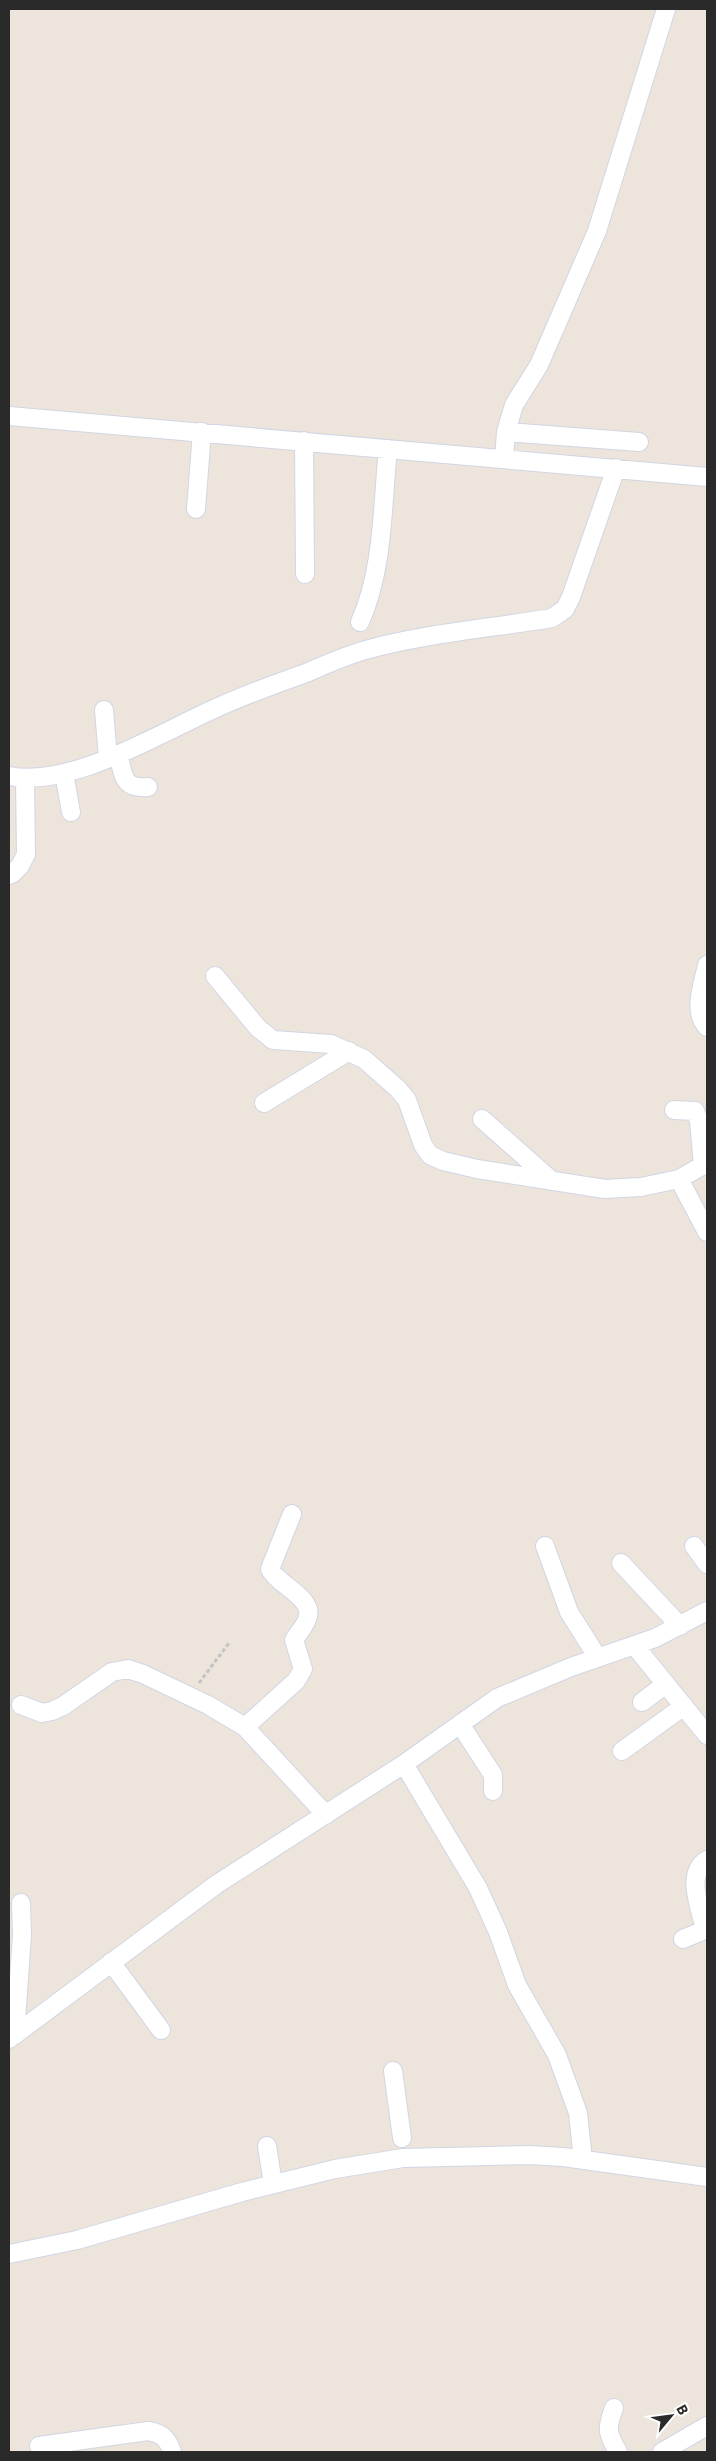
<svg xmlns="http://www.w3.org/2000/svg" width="716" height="2461" viewBox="0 0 716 2461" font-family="'Open Sans',sans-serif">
<rect width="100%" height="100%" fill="#ede4dc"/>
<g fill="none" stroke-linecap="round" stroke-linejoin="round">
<defs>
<path id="minor" d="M9,416L707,477
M506,432L639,442
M304,441L305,574
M504,459L506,432L514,405L539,365L597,231L666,9
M196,509L202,432
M360,622C384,568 382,506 388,449
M104,710L108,758
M118,754C124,776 122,789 148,787
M64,773L71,812
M9,776C71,788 158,734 214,709C244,695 275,684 306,673C324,665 343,657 362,651C420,634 492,628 552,618L565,609L571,597L616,468
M9,875L13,873L20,866L26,854L25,779
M707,965C703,984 692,1011 707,1027
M215,976L258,1028L273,1040L331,1044L364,1059L398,1089L407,1100L423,1145L430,1155L443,1161L477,1169L605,1189L641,1187L679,1179L707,1163
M264,1103L349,1051
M674,1110L695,1111L699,1121L703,1166
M482,1119L552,1181
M679,1179L707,1232
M545,1546L569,1612L598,1658
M694,1546L707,1564
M621,1563L680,1626
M634,1645L707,1735
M642,1702L666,1684
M21,1705L42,1713L52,1711L63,1706L112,1672L128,1669L143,1674L208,1705L245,1727L326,1815
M460,1724L493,1775V1791
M245,1727L296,1681L303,1669L294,1640C298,1633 307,1624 308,1616C313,1598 277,1584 270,1569L292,1514
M622,1751L684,1706
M404,1764L478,1888L498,1932L517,1985L557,2055L578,2113L583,2160
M683,1939L702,1931L704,1925C699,1905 686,1873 707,1860
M111,1962L161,2030
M15,2035L22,1935L21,1903
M9,2039L217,1884L404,1764L497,1698L571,1667L655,1638L707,1611
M393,2071L402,2138
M267,2146L273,2184
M9,2254L77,2240L242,2192L335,2169L403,2158L529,2155L563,2157L707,2177
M614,2408C606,2429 607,2433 618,2452
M39,2446L148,2431C162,2433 168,2439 172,2452
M662,2452L707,2426"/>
</defs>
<use href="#minor" stroke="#d1d6e4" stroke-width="20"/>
<path stroke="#c3c3c3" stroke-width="3" stroke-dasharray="4 2.5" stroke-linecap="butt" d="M199,1683L229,1643"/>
<use href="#minor" stroke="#fff" stroke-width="18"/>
</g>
<rect width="716" height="2461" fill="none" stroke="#2a2a2a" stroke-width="20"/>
<g transform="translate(671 2416) rotate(61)" stroke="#ffffff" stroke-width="4" paint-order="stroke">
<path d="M0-4L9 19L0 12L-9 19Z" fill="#2a2a2a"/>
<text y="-8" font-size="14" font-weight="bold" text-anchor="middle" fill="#2a2a2a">B</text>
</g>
</svg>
